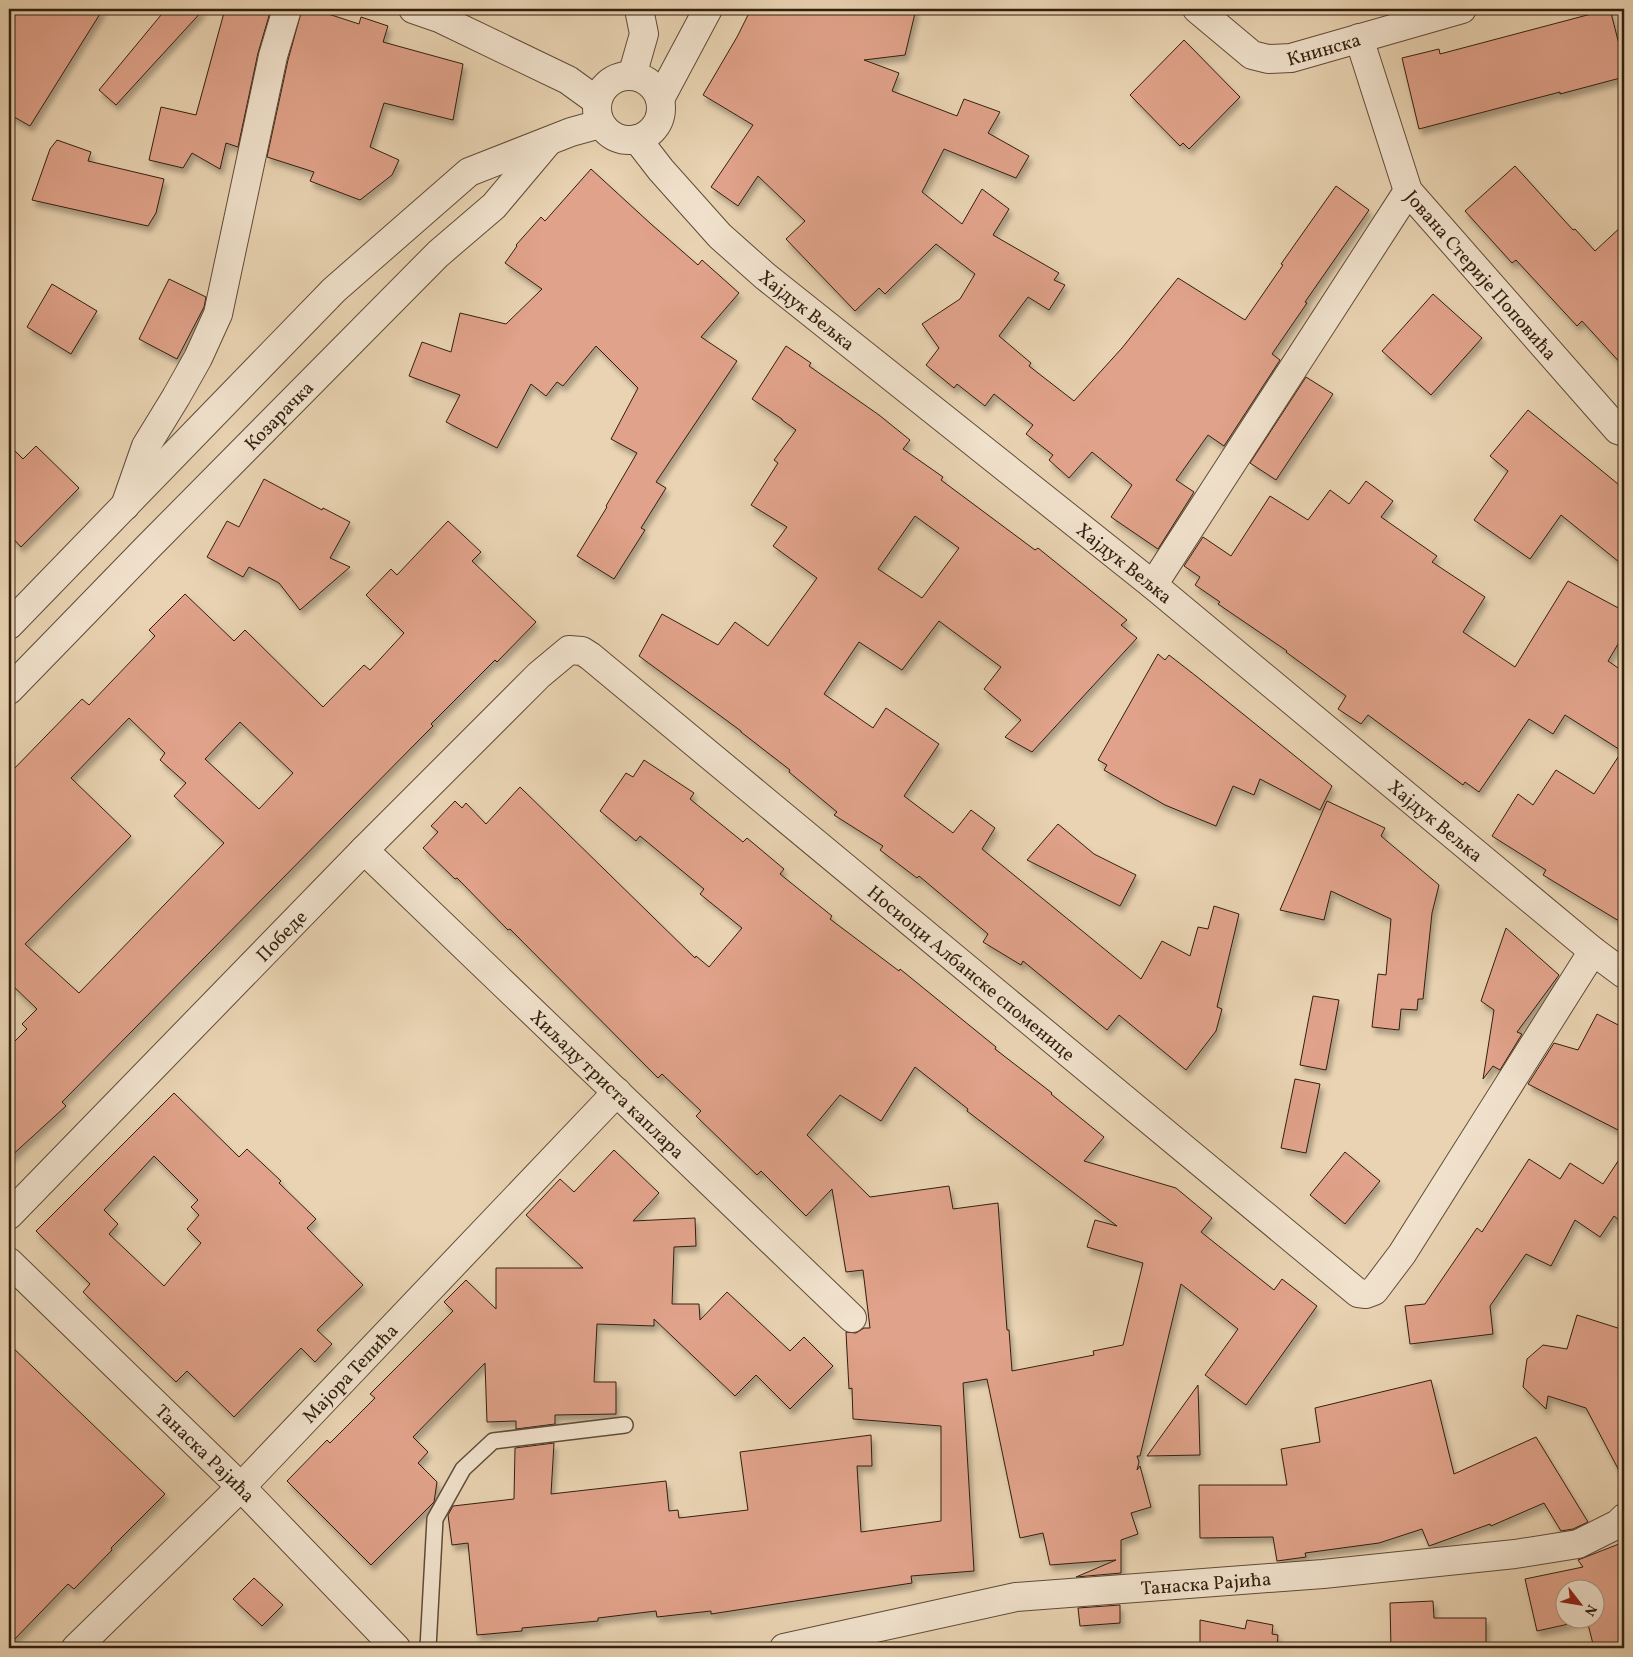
<svg xmlns="http://www.w3.org/2000/svg" width="1633" height="1657" viewBox="0 0 1633 1657" font-family="Vollkorn,serif">
<defs>
<filter id="shadow"><feDropShadow dx="3" dy="5.5" stdDeviation="2.5" flood-color="#0004"/></filter>
</defs>
<rect width="100%" height="100%" fill="#e9d3b2"/>
<filter id="stains"><feTurbulence type="fractalNoise" baseFrequency=".004" numOctaves="4"/><feColorMatrix values="0 0 0 0 .2 0 0 0 0 .09 0 0 0 0 .02 0 0 0 .5 -.17"/></filter>
<radialGradient id="worn" r=".72"><stop offset=".6" stop-color="#630" stop-opacity="0"/><stop offset="1" stop-color="#630" stop-opacity=".3"/></radialGradient>
<path fill="#e0a28a" stroke="#331f0f" fill-rule="evenodd" filter="url(#shadow)" d="M9,9H103L30,126L9,114Z
M166,9H204L116,105L99,90Z
M225,9H271L258,53L238,147L226,143L220,169L192,153L183,168L149,160L161,107L196,115Z
M302,9H313L359,24L361,17L388,26L383,42L463,64L453,120L384,103L370,147L399,160L392,175L360,200L310,181L314,172L267,157L288,60Z
M751,9H916L905,55L864,60L899,73L892,91L957,116L964,99L1000,112L988,133L1029,156L1016,178L944,149L922,192L962,224L982,189L1009,209L993,235L1059,273L1054,280L1065,285L1049,310L1028,297L999,336L1031,363L1029,366L1074,401L1122,348L1178,278L1245,320L1283,265L1281,264L1336,186L1369,210L1305,302L1307,303L1272,354L1280,360L1224,446L1208,435L1176,480L1194,492L1158,549L1111,517L1132,485L1092,452L1069,478L1049,460L1053,455L1026,434L1033,425L994,394L985,406L957,384L954,388L926,365L939,348L922,324L960,299L975,274L936,244L885,294L879,288L855,311L786,239L805,221L758,176L738,206L711,187L753,125L703,95L737,37Z
M1610,9L1624,64V77L1560,94V92L1419,129L1402,58L1439,49L1440,54Z
M1184,40L1240,97L1189,149L1183,143L1180,146L1130,95Z
M57,140L91,152L88,161L164,179L156,213L148,226L32,200L50,149Z
M1515,166L1573,230L1575,229L1595,251L1624,224V367L1582,321L1577,326L1516,260L1512,263L1465,211Z
M591,169L651,224L698,265L702,260L739,293L701,337L737,361L656,482L666,488L641,528L645,530L614,579L577,556L607,507L606,506L637,453L611,439L638,388L596,346L563,386L557,382L546,396L531,384L497,448L446,422L460,395L409,376L422,342L451,352L460,313L506,324L542,289L505,263L517,246L516,245L541,217L545,221Z
M169,279L206,297L204,307L177,359L139,339Z
M52,284L97,311L71,354L27,327Z
M1433,294L1482,338L1431,395L1382,351Z
M786,346L811,363L809,366L879,415L910,440L903,449L943,477L941,480L1035,550L1038,548L1127,620L1121,625L1137,638L1032,752L1005,737L1021,720L984,689L1001,667L939,621L902,670L859,642L824,694L873,728L886,708L939,744L904,796L953,833L971,810L995,828L982,849L1141,979L1162,941L1190,956L1198,927L1208,929L1214,906L1239,914L1217,1007L1222,1009L1216,1031L1186,1070L1119,1015L1107,1030L1023,961L1021,965L983,942L988,934L919,876L917,878L880,850L883,846L834,815L837,812L789,772L790,770L741,732V731L639,656L662,614L718,645L735,622L768,646L817,578L773,546L787,527L751,505L778,463L774,460L796,430L782,420V419L752,399ZM915,516L959,548L922,598L878,569Z
M1306,377L1333,394L1276,480L1250,463Z
M1528,410L1624,489V566L1561,515L1530,559L1474,520L1508,471L1490,456Z
M9,445L23,459L36,446L79,488L21,547L9,534Z
M264,479L322,510L323,508L350,522L330,558L350,567L300,610L279,583L249,567L243,577L207,557L227,521L239,527Z
M1366,481L1393,501L1381,517L1437,556L1432,562L1485,597L1463,632L1515,667L1568,581L1624,611V634L1608,661L1624,672V924L1543,875L1546,870L1492,836L1518,794L1533,805L1556,770L1594,794L1622,751L1565,715L1553,734L1529,719L1479,792L1465,782L1463,785L1368,715L1361,724L1338,709L1346,696L1286,652L1287,651L1218,604L1220,602L1195,585L1200,577L1184,566L1203,537L1231,556L1270,496L1308,520L1330,490L1349,504Z
M448,521L481,552L472,561L536,622L497,662L495,660L431,724L433,726L422,737L62,1102L66,1106L9,1158V1047L27,1029L22,1024L37,1009L9,982V774L82,699L89,705L155,636L149,630L185,594L234,641L245,630L323,707L364,665L370,670L404,633L366,595L391,569L397,575ZM129,718L165,753L160,760L186,783L174,796L224,843L79,993L25,944L131,836L71,778ZM240,722L293,773L259,809L205,759Z
M1158,654L1165,660L1169,655L1196,676L1332,786L1320,810L1260,779L1254,795L1233,786L1216,826L1165,805L1104,770L1107,765L1098,760Z
M644,760L694,793L690,799L743,842L747,838L784,869L780,874L832,916L830,919L899,971L900,969L996,1047L995,1049L1052,1093L1051,1094L1104,1137L1084,1161L1176,1188L1212,1218L1201,1232L1274,1290L1282,1279L1317,1306L1246,1405L1205,1375L1238,1329L1181,1284L1140,1456H1137L1139,1462L1137,1470L1140,1466L1151,1507L1131,1513L1138,1534L1121,1540V1573L1076,1577L1116,1560L1050,1565L1043,1533L1020,1538L987,1379L963,1383L974,1571L911,1576L912,1583L711,1614V1611L657,1617L656,1611L598,1618V1621L522,1628V1631L477,1635L468,1543L452,1545L448,1515L453,1506L514,1499L515,1448L554,1443L551,1494L666,1481L669,1511L678,1510L679,1518L748,1510L740,1452L871,1435L872,1466H857L861,1532L941,1521V1426L853,1419L852,1388L849,1389L846,1332L856,1333L864,1328H870L863,1270L846,1272L832,1189L806,1216L761,1171L757,1175L696,1116L701,1111L662,1074L658,1078L510,929L508,930L457,878L455,879L423,848L438,832L431,826L455,801L462,808L466,803L486,824L520,787L695,958L696,956L709,967L742,928L700,894L704,889L640,836L636,841L600,811L626,773L633,777ZM915,1067L968,1109L967,1111L1117,1226L1095,1220L1087,1247L1143,1263L1123,1345L1093,1351L1094,1355L1012,1371L1009,1330H1007L998,1203L953,1209L949,1186L870,1197L807,1135L840,1095L881,1121Z
M1327,801L1385,828L1381,836L1439,885L1432,913L1423,999H1418L1417,1010L1401,1009L1399,1030L1372,1027L1378,974L1386,975L1391,919L1331,891L1324,920L1280,910Z
M1058,824L1094,854L1136,875L1120,906L1027,860Z
M1506,928L1559,975L1517,1032L1522,1034L1500,1070L1493,1066L1483,1079L1494,1010L1481,1001Z
M1313,996L1339,1000L1326,1070L1300,1065Z
M1597,1014L1624,1028V1133L1528,1084L1554,1043L1578,1050Z
M1295,1079L1320,1084L1306,1153L1281,1148Z
M174,1093L239,1157L247,1149L281,1181L279,1183L316,1219L307,1228L363,1285L317,1330L332,1344L315,1362L301,1348L234,1417L187,1371L176,1382L83,1292L90,1284L36,1231ZM154,1156L198,1200L191,1207L199,1215L187,1229L201,1243L164,1286L109,1234L118,1224L104,1210Z
M614,1150L659,1193L633,1221L695,1218L696,1246L674,1247L672,1304H699L700,1320L727,1292L790,1351L804,1337L833,1366L790,1409L756,1375L735,1396L654,1319V1326L597,1324L594,1382H616V1414L555,1415V1424L516,1429V1421L487,1422L485,1363L413,1437L428,1452L418,1463L437,1482L434,1502L371,1565L287,1481L327,1440L330,1443L375,1398L370,1394L453,1311L444,1302L466,1280L496,1309V1268H583L526,1215L560,1179L574,1192Z
M1345,1152L1380,1181L1345,1224L1310,1195Z
M1624,1152V1224L1614,1216L1600,1237L1575,1220L1551,1266L1526,1254L1490,1306L1493,1334L1410,1344L1405,1306L1425,1304L1477,1228L1482,1232L1529,1159L1560,1179L1570,1163L1603,1184Z
M1577,1315L1624,1330V1480L1586,1408L1548,1396L1546,1409L1523,1387L1527,1359L1543,1345L1567,1349Z
M9,1344L165,1494L111,1548L112,1550L74,1589L68,1584L9,1645Z
M1431,1380L1454,1474L1536,1437L1588,1522L1573,1529L1561,1531L1544,1503L1491,1526L1490,1524L1429,1546L1422,1529L1379,1543L1305,1553L1306,1557L1277,1561L1273,1537L1200,1538L1199,1485H1287L1281,1449L1320,1442L1315,1408Z
M1198,1385L1200,1455L1147,1456Z
M1624,1542V1648H1594L1587,1620H1596V1590H1566V1620H1587L1537,1631L1525,1579L1583,1567L1578,1560Z
M254,1578L283,1605L262,1626L233,1599Z
M1433,1601L1434,1618H1486V1648H1391L1390,1603Z
M1120,1605V1623L1080,1626L1078,1608Z
M1200,1620L1245,1629L1247,1620L1273,1625L1272,1634L1278,1635L1277,1648H1200Z"/>
<g fill="none" stroke-linecap="round" stroke-linejoin="round">
<defs>
<path id="service" d="M428,1648L435,1519L463,1469L493,1441L625,1425"/>
<g id="minor">
<path d="M413,9L439,18L568,80L597,101"/>
<path id="s1" d="M1197,9L1252,55L1268,59L1291,58L1462,9"/>
<path id="s2" d="M1359,38L1408,191L1618,430L1624,432"/>
<path d="M632,76L644,34L639,9"/>
<path id="s3" d="M637,139L661,170L720,236L765,276L1153,585L1593,951L1624,974"/>
<path d="M125,506L146,446L176,397L198,358L218,314L273,56L287,9"/>
<path d="M1153,585L1408,191"/>
<path id="s4" d="M364,850L852,1318"/>
<path id="s5" d="M9,1215L364,850L539,675L569,650L582,651L590,656L1358,1293L1366,1294L1374,1291L1402,1254L1593,951"/>
<path id="s6" d="M9,1262L241,1487L396,1648"/>
<path id="s7" d="M76,1648L241,1487L617,1092"/>
<path id="s8" d="M784,1648L1016,1597L1323,1574L1515,1554L1578,1544L1618,1524L1624,1518"/>
</g>
<g id="tertiary">
<circle cx="629" cy="108" r="32"/>
<path d="M660,99L708,9"/>
<path d="M9,625L334,290L469,172L571,132L600,124"/>
<path id="s9" d="M9,690L147,548L438,254L494,206L547,143"/>
</g>
</defs>
<use href="#service" stroke="#604c38" stroke-width="18"/>
<use href="#minor" stroke="#604c38" stroke-width="30"/>
<use href="#tertiary" stroke="#604c38" stroke-width="30"/>
<use href="#service" stroke="#f1e2cd" stroke-width="15"/>
<use href="#minor" stroke="#f1e2cd" stroke-width="28"/>
<use href="#tertiary" stroke="#f1e2cd" stroke-width="28"/>
</g>
<g text-anchor="middle" stroke-width="4" stroke-linejoin="round" paint-order="stroke">
<g font-size="19" fill="#331f0f" stroke="#f1e2cd">
<text dy="7" stroke="none"><textPath href="#s1" startOffset="145">Книнска</textPath></text>
<text dy="7" stroke="none"><textPath href="#s2" startOffset="272">Јована Стерије Поповића</textPath></text>
<text dy="7" stroke="none"><textPath href="#s3" startOffset="242">Хајдук Вељка</textPath></text>
<text dy="7" stroke="none"><textPath href="#s9" startOffset="385">Козарачка</textPath></text>
<text dy="7" stroke="none"><textPath href="#s3" startOffset="648">Хајдук Вељка</textPath></text>
<text dy="7" stroke="none"><textPath href="#s3" startOffset="1052">Хајдук Вељка</textPath></text>
<text dy="7" stroke="none"><textPath href="#s5" startOffset="390">Победе</textPath></text>
<text dy="7" stroke="none"><textPath href="#s5" startOffset="1314">Носиоци Албанске споменице</textPath></text>
<text dy="7" stroke="none"><textPath href="#s4" startOffset="338">Хиљаду триста каплара</textPath></text>
<text dy="7" stroke="none"><textPath href="#s7" startOffset="388">Мајора Тепића</textPath></text>
<text dy="7" stroke="none"><textPath href="#s6" startOffset="274">Танаска Рајића</textPath></text>
<text dy="7" stroke="none"><textPath href="#s8" startOffset="428">Танаска Рајића</textPath></text>
</g>
</g>
<rect width="1633" height="1657" fill="none" stroke="#e9d3b2" stroke-width="30"/>
<rect x="10" y="10" width="1613" height="1637" fill="none" stroke="#331f0f" stroke-width="2.5"/>
<rect x="15" y="15" width="1603" height="1627" fill="none" stroke="#331f0f"/>
<g transform="translate(1580 1604) rotate(121)"><circle r="24" fill="#f1e2cd" stroke="#a59481"/>
<path d="M0-4L9 19L0 12L-9 19Z" fill="#8f2418"/>
<text y="-8" font-size="14" font-weight="bold" text-anchor="middle" fill="#331f0f">N</text>
</g>
<rect width="100%" height="100%" filter="url(#stains)"/>
<rect width="100%" height="100%" fill="url(#worn)"/>
</svg>
